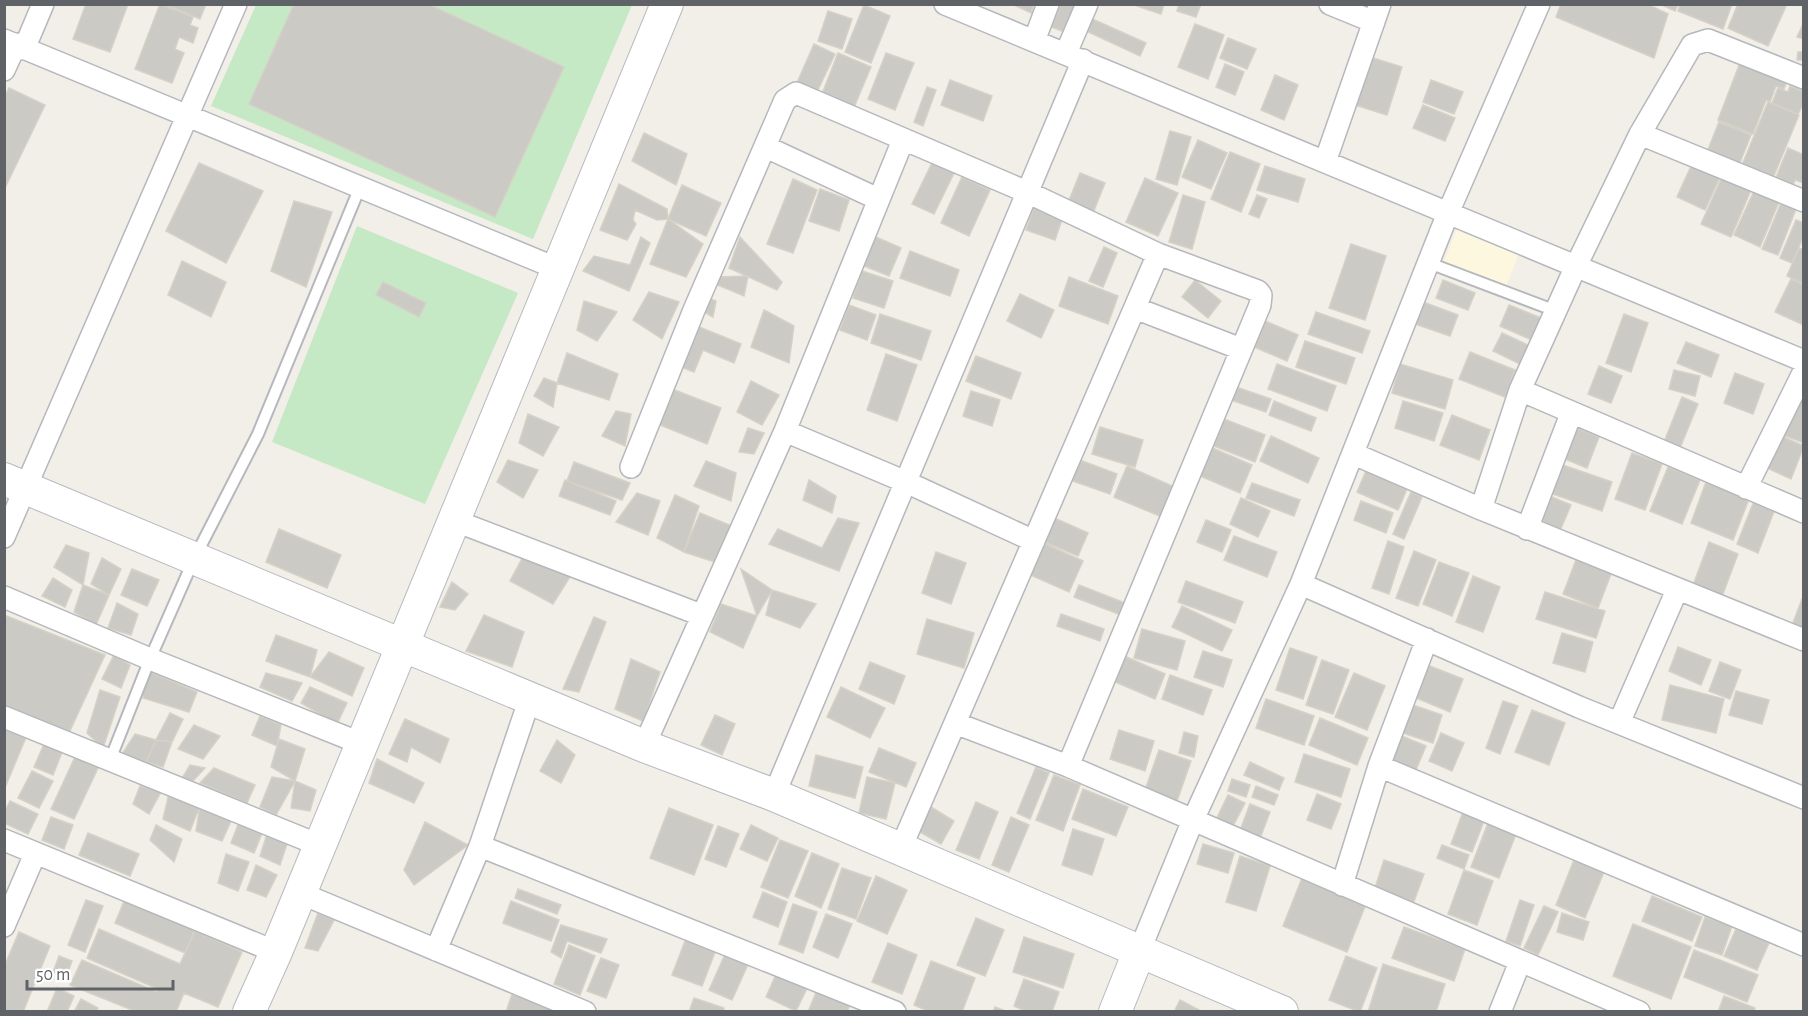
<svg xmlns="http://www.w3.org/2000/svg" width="1808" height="1016" viewBox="0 0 1808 1016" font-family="'Alegreya Sans',sans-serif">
<rect width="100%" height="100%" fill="#f1efe8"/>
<path fill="#fef7e0" d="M1458,226L1520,251L1505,289L1443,264Z"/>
<path fill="#c5e8c5" d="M256,5H632L533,239L211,106Z
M357,226L518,293L425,504L272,442Z"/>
<path fill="#cccac5" stroke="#d6d1c6" stroke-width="1.5" d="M86,4H128L110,52L73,39Z
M160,4L193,17L190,25L198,28L193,43L179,37L175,49L184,53L172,83L135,69Z
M165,4H206L200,19Z
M294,4H428L564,67L495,217L249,104Z
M1012,4H1034L1031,13Z
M1061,4H1081L1069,34L1052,27Z
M1131,4H1164L1161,14Z
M1179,4H1201L1196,17L1177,11Z
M1561,4H1647L1668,14L1654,58L1556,17Z
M1660,4H1678L1675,11Z
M1680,4H1732L1723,29L1678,11Z
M1738,4H1787L1768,46L1728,28Z
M864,5L890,16L871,63L845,52Z
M828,11L852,19L842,49L818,41Z
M1090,18L1146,43L1140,56L1084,30Z
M1804,22V39L1797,37Z
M1195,24L1224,35L1208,79L1178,67Z
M1228,38L1256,49L1247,69L1220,58Z
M814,44L835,54L816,94L796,85Z
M1798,52H1804V60H1797Z
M838,53L871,67L852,112L820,99Z
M886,53L914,63L895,110L868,99Z
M1743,55L1790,73L1784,89L1776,86L1770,102L1766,100L1753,134L1718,120Z
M1367,56L1402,67L1387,115L1352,104Z
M1225,64L1244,72L1235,95L1216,87Z
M1275,75L1298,85L1284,120L1261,110Z
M950,80L992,96L983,121L941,105Z
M1431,80L1463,92L1454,114L1423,102Z
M1790,86L1804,92V102L1798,114L1772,103L1778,88L1788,92Z
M927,87L936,90L923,126L914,122Z
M9,88L45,105L4,190V98Z
M1768,102L1799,115L1773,178L1742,165Z
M1423,105L1455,118L1445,141L1413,128Z
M1719,122L1751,135L1739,165L1707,152Z
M1170,131L1191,137L1177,185L1156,179Z
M644,133L687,154L676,185L632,161Z
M1198,140L1227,153L1211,189L1182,177Z
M1788,148L1804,155V183L1795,180L1792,188L1775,180Z
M1230,152L1260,164L1241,212L1211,199Z
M199,163L263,191L226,263L166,231Z
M932,163L954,173L934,214L912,204Z
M1692,164L1720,177L1705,210L1677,197Z
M1265,166L1305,179L1298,202L1257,190Z
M1080,173L1105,183L1093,213L1068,203Z
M962,177L990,190L969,236L941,223Z
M1722,177L1751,190L1731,237L1701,224Z
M1145,178L1178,193L1158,236L1126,222Z
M793,179L817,190L793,253L767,244Z
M619,184L667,209L668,219L657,220L635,210L633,220L636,224L627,240L600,230Z
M682,185L721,203L706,236L668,219Z
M820,189L849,200L839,231L809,221Z
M1754,191L1779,202L1760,247L1734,235Z
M1183,195L1205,202L1192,249L1169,242Z
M1257,195L1267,199L1259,218L1249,214Z
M294,201L332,212L306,287L271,271Z
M1781,203L1796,209L1778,255L1762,249Z
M1035,204L1064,214L1055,240L1026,230Z
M668,219L703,244L686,277L650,264Z
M1796,220L1804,223V235L1792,263L1780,258Z
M869,234L901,248L889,276L857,263Z
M641,237L650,243L629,291L583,271L594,256L630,265Z
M740,237L782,282L777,290L729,268Z
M1351,244L1386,256L1365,320L1329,308Z
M1104,247L1117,253L1103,287L1089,281Z
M1799,248L1804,250L1802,283L1787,276Z
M910,251L959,270L950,296L900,278Z
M182,261L226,282L211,317L168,295Z
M862,271L893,281L884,308L853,298Z
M748,276L744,296L713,283L716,277Z
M1069,277L1118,296L1108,324L1059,306Z
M1791,279L1804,285V325L1775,312Z
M1195,280L1221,301L1208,318L1182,297Z
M1443,280L1475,293L1468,310L1436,298Z
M383,282L426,303L419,317L376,295Z
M649,292L679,302L662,339L633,320Z
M1020,294L1054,310L1041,338L1007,321Z
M706,297L716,301L713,317L704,312Z
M584,301L617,312L597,341L577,330Z
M1423,302L1458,315L1450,336L1415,324Z
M849,305L876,315L867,340L840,330Z
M1509,305L1541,318L1532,340L1500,326Z
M764,310L794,326L789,363L751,347Z
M1316,312L1370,331L1362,353L1308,334Z
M880,314L931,331L921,360L871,343Z
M1624,314L1648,323L1631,372L1606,363Z
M1263,320L1298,335L1287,361L1252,346Z
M692,324L741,344L734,363L703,350L694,372L676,365Z
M1502,333L1532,347L1524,366L1493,351Z
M1305,341L1355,358L1346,384L1296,367Z
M1686,342L1719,355L1711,377L1677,363Z
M1470,352L1515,370L1505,397L1459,379Z
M567,353L618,374L609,400L557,383Z
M886,354L917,365L897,421L867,410Z
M976,356L1021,373L1011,399L966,381Z
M1277,364L1336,386L1327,411L1268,389Z
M1400,364L1453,380L1445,409L1392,393Z
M1599,366L1622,376L1611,403L1588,394Z
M1674,370L1700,376L1695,396L1669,389Z
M1735,373L1764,384L1753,414L1724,403Z
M544,378L557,383L553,407L534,396Z
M751,381L779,395L762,425L737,412Z
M1236,387L1271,399L1266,412L1231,400Z
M672,389L721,408L707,444L658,424Z
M1804,389V443L1783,435Z
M971,391L1000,400L992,426L963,416Z
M1682,397L1698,404L1680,448L1664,442Z
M1274,401L1316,418L1311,431L1269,415Z
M1403,401L1443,413L1434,441L1395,428Z
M616,411L631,414L625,446L602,436Z
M528,414L559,427L543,456L519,443Z
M1452,415L1490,430L1479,460L1440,445Z
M1224,419L1265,435L1255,462L1214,446Z
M1100,427L1143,440L1135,467L1092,454Z
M748,428L764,433L754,454L739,452Z
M1577,428L1599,437L1587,468L1565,459Z
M1271,436L1319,458L1308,483L1260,461Z
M1781,436L1804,446L1791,479L1767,468Z
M1210,447L1252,465L1240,493L1198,475Z
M1632,453L1662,464L1645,510L1615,499Z
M1077,459L1117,474L1110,494L1070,480Z
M508,460L538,470L523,498L497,482Z
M706,461L736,473L731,501L694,486Z
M574,462L630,483L622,500L567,481Z
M1557,463L1612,482L1602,511L1547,492Z
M1127,466L1174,487L1162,517L1114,497Z
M1668,467L1700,480L1682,524L1650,511Z
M1366,471L1407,489L1398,510L1357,492Z
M565,480L616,501L610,515L559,496Z
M809,480L836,496L832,513L803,500Z
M1706,482L1749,499L1733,540L1691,523Z
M1252,483L1300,500L1294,516L1246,498Z
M1411,492L1422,497L1404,539L1393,534Z
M637,493L660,501L648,535L616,522Z
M1545,494L1571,505L1559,533L1534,522Z
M675,495L699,506L684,552L657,538Z
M1241,498L1270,511L1258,537L1230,524Z
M1361,501L1393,513L1386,533L1354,520Z
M1754,501L1775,509L1758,553L1737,544Z
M700,513L734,527L718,563L684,552Z
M1052,517L1088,533L1078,556L1042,541Z
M838,518L859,523L839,571L769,544L778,529L822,548Z
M1206,520L1231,530L1222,552L1197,542Z
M279,529L341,555L327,588L266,562Z
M1234,536L1277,552L1267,577L1224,560Z
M1388,541L1404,547L1389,594L1372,588Z
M1709,542L1738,554L1721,599L1692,588Z
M1043,543L1083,561L1069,592L1028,574Z
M66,545L89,553L83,585L54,567Z
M1414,551L1436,560L1418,606L1396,598Z
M936,552L966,563L951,604L922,593Z
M524,555L573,572L553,604L510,581Z
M102,558L121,569L109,595L91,584Z
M1576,560L1611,574L1598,608L1563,594Z
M1439,562L1469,573L1452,616L1423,604Z
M132,569L159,580L147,606L121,595Z
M741,569L772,590L757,616Z
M1473,576L1500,587L1483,632L1456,622Z
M53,578L72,590L65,607L42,596Z
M1186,581L1243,602L1235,623L1178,602Z
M452,582L468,594L455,610L440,607Z
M83,585L109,595L96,625L74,612Z
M1079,585L1125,603L1121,615L1074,597Z
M772,590L816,604L800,628L766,615Z
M1545,592L1605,611L1596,638L1536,619Z
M1802,599L1804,600V633L1791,628Z
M117,603L138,614L131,635L108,628Z
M721,604L757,616L743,648L710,632Z
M1182,606L1232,630L1222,651L1172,627Z
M1061,614L1104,629L1100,641L1057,626Z
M4,615L105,655L68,735L4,705Z
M484,615L524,632L512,667L466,651Z
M594,617L606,622L579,692L563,689Z
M927,619L974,633L964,668L917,654Z
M1142,629L1185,641L1177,670L1134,658Z
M1562,633L1593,642L1585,672L1553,663Z
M276,635L317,650L310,677L266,661Z
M1678,647L1711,660L1701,685L1669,671Z
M1290,648L1317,657L1303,699L1276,690Z
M1203,651L1232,660L1223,687L1194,677Z
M329,652L364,668L352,696L310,677Z
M114,655L130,665L121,688L102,679Z
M1122,655L1165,674L1155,699L1111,680Z
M631,659L660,672L643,721L615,709Z
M1322,660L1349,670L1333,714L1306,705Z
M870,662L905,676L894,704L859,689Z
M1720,662L1741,670L1730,699L1709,691Z
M1422,663L1463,679L1450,712L1409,695Z
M146,670L197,692L189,712L143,698Z
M266,673L302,683L292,701L260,687Z
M1354,673L1385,686L1367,730L1335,717Z
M1170,675L1212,690L1203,715L1162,699Z
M1670,685L1724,699L1716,733L1662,720Z
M310,687L347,703L337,724L301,703Z
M841,687L885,708L870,738L827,717Z
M100,690L120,697L103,748L87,733Z
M1736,691L1769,700L1762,724L1729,715Z
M1266,699L1314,716L1304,745L1256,728Z
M1503,701L1518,706L1500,754L1486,748Z
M1407,703L1442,715L1433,743L1397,731Z
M1532,710L1565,723L1549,765L1515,752Z
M170,713L183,719L172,742L156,740Z
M715,715L735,724L722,755L701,745Z
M260,716L281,725L277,746L252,735Z
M1320,718L1368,738L1357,765L1309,745Z
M405,719L449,739L440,763L411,747L407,762L389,754Z
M194,725L220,736L203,759L178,749Z
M4,726L27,735L4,790Z
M1119,730L1154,741L1145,771L1110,759Z
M1184,732L1198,736L1194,757L1179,753Z
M1441,733L1464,743L1452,771L1429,761Z
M135,734L156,740L146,762L122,754Z
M1397,734L1426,746L1413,777L1384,765Z
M279,739L305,749L295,781L271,767Z
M156,740L172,742L163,767L146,762Z
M557,740L575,755L561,783L540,771Z
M45,742L63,750L53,775L34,767Z
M879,748L916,763L906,787L869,772Z
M1159,750L1191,761L1176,804L1144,793Z
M1304,754L1350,769L1341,797L1295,782Z
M816,755L863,767L855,798L809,786Z
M75,757L98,768L74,819L51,809Z
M377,759L424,783L414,803L369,783Z
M1250,762L1284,778L1279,790L1244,775Z
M190,765L205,768L192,782L181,780Z
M1036,767L1049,773L1030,819L1017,813Z
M214,768L255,785L247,803L200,783Z
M32,771L53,781L39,808L18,798Z
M1054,775L1080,785L1063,831L1036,820Z
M272,777L295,781L276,815L260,807Z
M867,777L895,783L886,819L859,813Z
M1232,779L1250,785L1246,797L1228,791Z
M295,781L316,790L310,811L291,808Z
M140,786L161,792L149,814L133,804Z
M1256,786L1278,795L1274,805L1252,797Z
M1083,789L1128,807L1116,836L1072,819Z
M169,793L200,806L190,831L163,819Z
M1317,794L1341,804L1331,829L1307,820Z
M1228,795L1245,803L1231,830L1215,822Z
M10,801L38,814L28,834L4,823V813Z
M976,802L998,812L979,859L956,850Z
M1250,804L1270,812L1259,841L1239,833Z
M200,806L231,821L222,841L196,831Z
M931,807L954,821L941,844L918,831Z
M669,808L713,825L694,875L650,858Z
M1463,812L1484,821L1472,852L1451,844Z
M51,817L73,825L64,849L42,840Z
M1011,817L1029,825L1009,872L992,865Z
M239,822L263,831L254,853L231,843Z
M425,822L468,845L414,885L404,870Z
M1488,823L1516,834L1499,878L1471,867Z
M156,825L182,839L174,862L150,840Z
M751,825L778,838L767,861L740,849Z
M718,826L739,834L726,867L705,859Z
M1073,829L1104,839L1092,875L1062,865Z
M88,833L139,854L130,876L79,855Z
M267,834L288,841L280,865L260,856Z
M780,840L808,851L788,898L761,887Z
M1203,844L1234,853L1228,873L1197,864Z
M1442,845L1469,855L1464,869L1437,858Z
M812,853L839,864L821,908L795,896Z
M226,854L249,862L238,891L218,883Z
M1240,856L1270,866L1256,911L1226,902Z
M1384,860L1424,874L1413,904L1374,891Z
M1574,860L1604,872L1585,918L1556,905Z
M256,865L277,875L266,897L247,890Z
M842,868L871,878L856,919L828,909Z
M1464,870L1493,881L1477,925L1448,914Z
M876,876L907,890L887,934L857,921Z
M1302,878L1366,904L1347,952L1283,926Z
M518,889L561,905L557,914L515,898Z
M763,892L787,902L778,927L753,917Z
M1652,896L1702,917L1692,941L1642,921Z
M125,899L195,929L185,953L115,923Z
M86,900L103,906L85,952L68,945Z
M1520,900L1534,905L1520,946L1506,941Z
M511,901L559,920L551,941L503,923Z
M793,904L817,912L803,953L779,944Z
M1544,906L1558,912L1538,955L1524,948Z
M318,913L334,920L318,951L305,948Z
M1562,913L1589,922L1583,940L1557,932Z
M826,914L852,924L838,958L813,947Z
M1705,917L1732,926L1722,955L1695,946Z
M976,918L1004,930L985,976L957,965Z
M1633,924L1691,947L1671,999L1613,976Z
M561,925L607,939L601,953L567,941L561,958L551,952Z
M1404,927L1465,949L1454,981L1392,958Z
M99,929L180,964L195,931L242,952L218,1007L184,993L176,1012H137L70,985L82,960L157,992L158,989L87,958Z
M1736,929L1769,943L1757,970L1724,956Z
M19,932L50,946L23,1012H4V967Z
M687,936L717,947L702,986L672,975Z
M1024,937L1074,954L1063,988L1013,972Z
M888,943L917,955L902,994L872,982Z
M569,945L595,956L580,995L554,984Z
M727,950L750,960L732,1000L709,990Z
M1694,950L1758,975L1747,1002L1684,977Z
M59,956L72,961L66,978L53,972Z
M1346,956L1377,968L1360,1012L1329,1000Z
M601,958L619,965L606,998L587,991Z
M931,961L975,978L962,1012H930L914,1005Z
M1383,964L1445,984L1436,1012H1368Z
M779,968L810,982L796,1011L766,997Z
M1024,979L1059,992L1052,1012H1027L1014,1006Z
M819,985L852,999L847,1012H808Z
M57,988L74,996L67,1012H47Z
M512,994L560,1012H506Z
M1724,996L1755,1008L1754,1012H1718Z
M694,998L724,1008L723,1012H689Z
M81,999L98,1008L96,1012H74Z
M1180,1000L1201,1011V1012H1174Z
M995,1007L1008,1012H993Z"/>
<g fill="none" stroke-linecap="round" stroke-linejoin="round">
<defs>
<path id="lane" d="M1429,263L1556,311
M110,760L150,659L194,559L258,434L360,187"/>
<path id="street" d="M945,4L1804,361
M1330,4L1374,22
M4,40L558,269
M1034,41L1048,4
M24,49L43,4
M1066,53L1087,4
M4,70L16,44
M1640,134L1804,201
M766,147L878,199
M1325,162L1380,4
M1135,308L1241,349
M1520,390L1804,512
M785,431L906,482L1034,541
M1354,454L1481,509L1804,640
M631,467L694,310L785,100L796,93L1029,193L1158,254L1258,291L1261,295L1260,305L1068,766
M1746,488L1804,371
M1481,509L1520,390L1576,266L1640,134L1692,45L1708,40L1804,78
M453,520L701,615
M1527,529L1571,414
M4,537L236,4
M1301,584L1579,707L1804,798
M4,597L150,659L360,743
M4,717L319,845
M955,723L1068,766L1639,1012
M1619,723L1677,590
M644,746L785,431L903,140
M1379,766L1804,945
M774,795L1083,60
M4,840L276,952
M480,846L895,1012
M900,850L1158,254
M1342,885L1379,766L1427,639
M300,893L585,1012
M4,926L35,854
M436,950L480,846L530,698
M1139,952L1193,820L1301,584L1448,213L1539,4
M1500,1012L1520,962"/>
<path id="secondary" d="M4,479L644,746L774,795L1282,1012
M249,1012L276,952L667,4
M1115,1012L1139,952"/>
</defs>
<use href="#lane" stroke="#b5b8bc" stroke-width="14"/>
<use href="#street" stroke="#b5b8bc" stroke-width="24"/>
<use href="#secondary" stroke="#b6babf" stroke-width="34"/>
<use href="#lane" stroke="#fff" stroke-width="10"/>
<use href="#street" stroke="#fff" stroke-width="21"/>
<use href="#secondary" stroke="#fff" stroke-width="32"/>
</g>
<rect width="1808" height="1016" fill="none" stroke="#5f6368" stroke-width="12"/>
<path d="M27 980v9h146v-9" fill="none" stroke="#5f6368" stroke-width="3"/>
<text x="36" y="980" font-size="18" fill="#5f6368" stroke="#ffffff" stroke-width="4.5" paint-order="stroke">50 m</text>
</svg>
